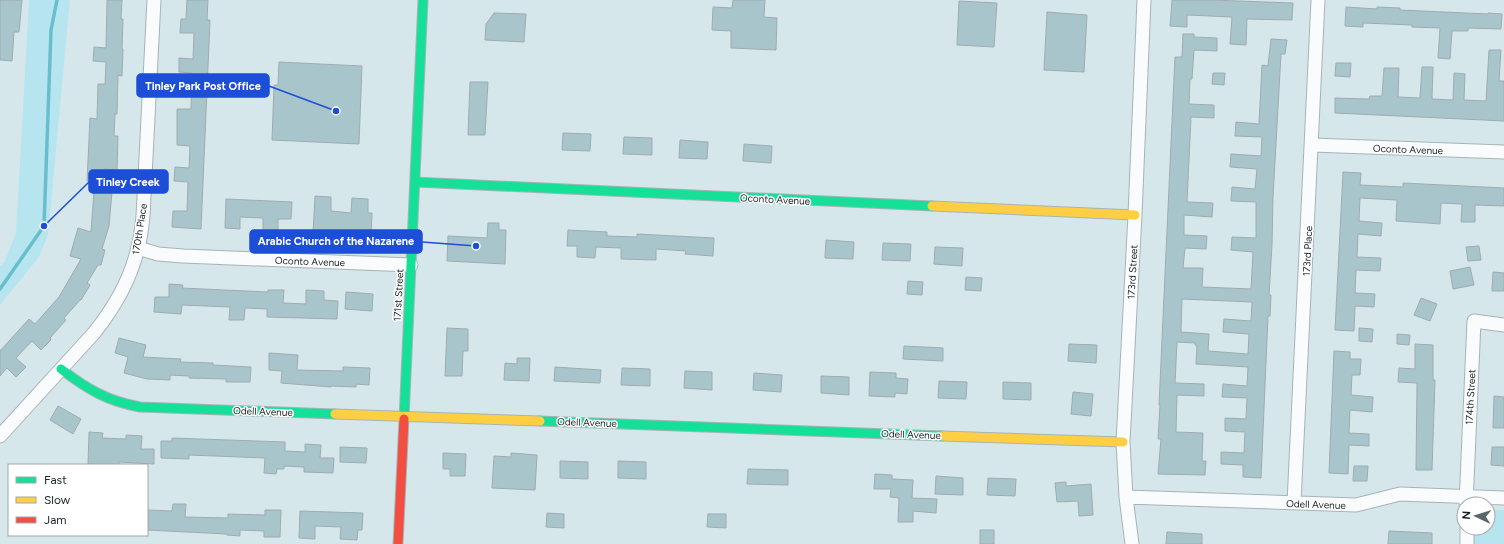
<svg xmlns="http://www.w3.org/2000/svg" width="1504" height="544" viewBox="0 0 1504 544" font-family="Figtree,sans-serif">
<rect width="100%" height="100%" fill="#d6e7ec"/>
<path fill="#b6e5ef" d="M29,0H70L48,235L39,257L0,305V266L5,261L16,233Z
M1488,509L1504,510V544H1472V528H1488Z"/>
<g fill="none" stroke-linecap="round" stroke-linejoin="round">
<path stroke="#69bece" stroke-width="3.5" d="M0,289L44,226L51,30L57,0"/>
</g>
<path fill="#a9c5cc" stroke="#9eacaf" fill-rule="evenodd" d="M0,0H22L19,32H14L12,61L0,60Z
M107,0H122L121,19H123L122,49H123L122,76L118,75L117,114H115L114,136H118L117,170L104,169L103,182L87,181L90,118L97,119L98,84H105L106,62L93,61L94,47L106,48Z
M187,0H208L207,20H210L201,229L172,227L173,211H187L188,182L174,181L175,167L189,168L190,146L177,145V109H191L192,73L179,72V58L193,59L194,33H180L181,19H186Z
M733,0H765L764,17L777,18L776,50L731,48V31L712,30L713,7L732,8Z
M1172,0H1212L1293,3L1292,20L1247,19L1246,45L1230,44L1232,17L1187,15V27L1170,26Z
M959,1L997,3L994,47L957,45Z
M1346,7L1377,9V7L1400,8V10L1488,14V13L1502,14L1501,29L1468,28V31H1452L1450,59L1438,58L1440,28L1412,27V25L1363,23V27L1345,26Z
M1047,12L1087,15L1084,72L1044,70Z
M494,13L526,14L524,42L485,40L486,24Z
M1183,34H1194V37L1217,38V51L1194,50L1192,79H1190L1189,104L1214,105V118L1191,117L1187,202L1213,203L1212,217L1184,215V235L1207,236L1206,249L1185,248L1183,268H1203L1202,287L1251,289L1253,252L1231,250L1232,237L1256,238V202L1231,201L1232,187L1255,189L1257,169L1230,167L1231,154L1261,156L1262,137L1235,136L1236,122L1259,124L1262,65L1268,66L1271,39L1287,40L1285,54H1281L1273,197L1272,245L1269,295H1271L1270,316H1268L1261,478L1243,477V465L1221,464V452L1244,453L1245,432L1225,431V418L1246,419L1247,398L1222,397L1223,384L1247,386L1248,367L1196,364L1197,346L1195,345V343L1177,342L1175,383L1204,384V396L1177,395L1176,432L1203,433L1202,461H1206L1205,475L1158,474L1161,439H1158L1160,405H1159L1174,78L1175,57H1182ZM1182,299L1252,302L1251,321L1224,319L1223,332L1249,334L1248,354L1208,351L1209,334L1181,332Z
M1489,50H1501L1499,81H1504V121L1335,113V98L1369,99L1370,96H1382L1384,68H1399L1398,97L1420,98L1422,67H1433L1432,99L1453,100L1454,73L1465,74L1464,100L1486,101Z
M279,62L362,66L359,144L272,140L274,85H278Z
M1336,63H1351L1350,77L1335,76Z
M1213,73H1225L1224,85L1212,84Z
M470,82H488L485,135H468Z
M563,133L591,134L590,151L562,150Z
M624,137L652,138V155L623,154Z
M680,140L708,142L707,159L679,158Z
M744,144L772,146L771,163L743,161Z
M1343,172L1361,173L1360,185L1403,187V183L1504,188V206L1475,205V222H1461L1462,204L1441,203L1440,224L1427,223L1396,221L1397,200L1360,198L1359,221L1382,223L1381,236L1358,234L1357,257L1381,258L1380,271L1356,270L1355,293L1375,294L1374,307L1355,306L1354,331L1335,330Z
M94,191L112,192L109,226L102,249L105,250L101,265H98L87,283L90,285L81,300H80L64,318L66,320L50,338L51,340L41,350L32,341L16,358L26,367L16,377L7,368L0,376V351L29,319L35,324L59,297L81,259L70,256L78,228L91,232Z
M315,196L331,197V211L351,213L352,198L368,199V213H372L371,235L356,234V232L334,231V234L313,233Z
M226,199L292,202L291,219H278V231L263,230V218L240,217V229L225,228Z
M488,223H499V230H506L505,264L447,261L448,236L487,238Z
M568,230L607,232V236L637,237V234L714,238L713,256L685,254L686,251L656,249V260L621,259V248L596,247L595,258L577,257V246H567Z
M826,240L854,242L853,259L825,258Z
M883,243L911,244L910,261L882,260Z
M1479,246L1481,260L1468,261L1466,247Z
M935,247L963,248L962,266L934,264Z
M1470,267L1474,285L1453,289L1450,271Z
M1493,272L1504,273V291H1492Z
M966,277L982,278L981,291L965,290Z
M908,281L923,282L922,295L907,294Z
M169,284L183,285L182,288L268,292V290H284L283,303L306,304V290L324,291V300L338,301L337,319L267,317V309L245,308L244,320H229L230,307L182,305L181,314L154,312L155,297H169Z
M346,292L373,294L372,311L345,309Z
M1421,298L1437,304L1430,321L1414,315Z
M447,328L468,329V351H463L462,376H445Z
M1359,328L1373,329L1372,342L1359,341Z
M1397,334L1410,335L1409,345L1397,344Z
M119,338L146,345L143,357L181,359L180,362L213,363V365L251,367L250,382H226V379L189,378V376L170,375V380L147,379L124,373L128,357L115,353Z
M1069,344L1097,345L1096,363L1068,361Z
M1415,344L1433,345V380H1435L1432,470H1416L1417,383L1398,382L1399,368L1415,369Z
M904,346L943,348V361L903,359Z
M1334,351L1350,352V359H1361L1360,375H1352L1351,395L1373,397L1372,412L1350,410L1349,433L1369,434V446L1349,445L1348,474L1329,473Z
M269,353L298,355L297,370L343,371V367L370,368L369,385L356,384V387L331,386V387L281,383L282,371L269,370Z
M517,358H530L529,381L504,380L505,363L517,364Z
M555,367L601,370L600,383L554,381Z
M622,368L650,369V386L621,385Z
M685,371L712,372V390L684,388Z
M870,372L896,373V378L908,379L907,394L895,393V397L869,396Z
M754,373L782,375L781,392L753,390Z
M821,376L849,377V395L821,393Z
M939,381L967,382L966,399L938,398Z
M1003,382L1031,383V400L1003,399Z
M1073,392L1093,394L1091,416L1071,414Z
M1494,396L1504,397V428H1493Z
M58,406L81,419L73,434L50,420Z
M89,432L103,433L102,438L126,439V435L142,436L141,449H154V464L119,462V465L88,464Z
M172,438L285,442V451L305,452V444L321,445L320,458H334L333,473L304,472V467L284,466V469H277L276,474L264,473L265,458L189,455V459L161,458V441H172Z
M340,447L367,448L366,463L340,462Z
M1492,447H1504V466L1491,465Z
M443,453L466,454L465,476H450V469H443Z
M511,453L537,455L535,490L492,488L494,456L511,457Z
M560,461L588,462V479L560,478Z
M618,461L646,462V479L618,478Z
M1354,466H1368L1367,481H1353Z
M748,469L788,470V485L747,484Z
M875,474L892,475V479L913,480L912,498L937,499L936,513L913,511V522H898L899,498L890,497L891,489H874Z
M936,476L963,478V495L935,494Z
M988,478L1016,479L1015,496L987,495Z
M1066,482V486L1091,484L1093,515L1079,516L1078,501L1057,502L1055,483Z
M173,504H186L185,517L228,518V514L265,515V510H281L280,537H264V531L240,530V536L227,535V534L147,530V510L172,511Z
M300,511L363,513L362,530H358L357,540L340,539L341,527L315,526V539L299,538Z
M547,513L564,514V528L546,527Z
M708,514H726V528L707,527Z
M980,530H994V544H980Z
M1389,531L1432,533V544H1388Z
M1167,532L1202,534V544H1166Z"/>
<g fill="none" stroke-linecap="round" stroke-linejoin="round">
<defs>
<path id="street" d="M1312,145L1504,152
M138,248L158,254L183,256L411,265
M0,436L94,333C114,308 131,279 138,247C141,237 142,226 143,216L154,0
M1126,497L1356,505L1400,494L1504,498
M1294,503L1318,0
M1466,504L1474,321L1504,325
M1467,528V544
M1132,544L1126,497L1123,442L1135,215L1144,0"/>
<path id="fast" d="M415,182L932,206
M61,369C87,389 107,401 140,407L335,414
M404,419L423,0
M540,421L942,436"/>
<path id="slow" d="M932,206L1135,215
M335,414L540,421
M942,436L1123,442"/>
<path id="jam" d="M398,544L404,419"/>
</defs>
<use href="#street" stroke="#a6b4b7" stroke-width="15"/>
<use href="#fast" stroke="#a6b4b7" stroke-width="11"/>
<use href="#slow" stroke="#a6b4b7" stroke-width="11"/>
<use href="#jam" stroke="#a6b4b7" stroke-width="11"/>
<use href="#street" stroke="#f9fbfc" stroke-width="13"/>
<use href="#fast" stroke="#16e098" stroke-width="9"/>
<use href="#slow" stroke="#ffcf43" stroke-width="9"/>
<use href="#jam" stroke="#f24e42" stroke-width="9"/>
</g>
<g text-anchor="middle" stroke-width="3" stroke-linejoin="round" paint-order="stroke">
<g font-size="10" fill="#162224" stroke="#fff">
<text transform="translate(1408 149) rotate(2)" y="4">Oconto Avenue</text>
<text transform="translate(775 199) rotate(3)" y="4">Oconto Avenue</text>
<text transform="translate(139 229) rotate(-81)" y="4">170th Place</text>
<text transform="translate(1307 251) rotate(-87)" y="4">173rd Place</text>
<text transform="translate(310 261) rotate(2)" y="4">Oconto Avenue</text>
<text transform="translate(1132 272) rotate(-87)" y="4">173rd Street</text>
<text transform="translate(398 295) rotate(-87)" y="4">171st Street</text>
<text transform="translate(1470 397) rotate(-87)" y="4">174th Street</text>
<text transform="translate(263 411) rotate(2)" y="4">Odell Avenue</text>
<text transform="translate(587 422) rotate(2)" y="4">Odell Avenue</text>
<text transform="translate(911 434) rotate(2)" y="4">Odell Avenue</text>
<text transform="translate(1316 504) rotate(2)" y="4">Odell Avenue</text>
</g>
</g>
<path fill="none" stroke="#1d4ed8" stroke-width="1.5" d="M336 111L269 86M44 226L89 182M476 246L422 242"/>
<g fill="#1d4ed8" stroke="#fff" stroke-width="1.5">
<circle cx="336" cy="111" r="4"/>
<circle cx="44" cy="226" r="4"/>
<circle cx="476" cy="246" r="4"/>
</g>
<g fill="#1d4ed8" stroke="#1d4ed8" stroke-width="1.5">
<rect x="137" y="74" width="132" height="23" rx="4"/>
<rect x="89" y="170" width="79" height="23" rx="4"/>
<rect x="250" y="230" width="172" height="23" rx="4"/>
</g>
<g font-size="11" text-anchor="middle" font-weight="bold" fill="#fff">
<text x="203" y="90">Tinley Park Post Office</text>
<text x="128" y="186">Tinley Creek</text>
<text x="336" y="245">Arabic Church of the Nazarene</text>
</g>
<rect x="8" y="464" width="140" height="72" fill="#ffffff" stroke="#a2a7a7"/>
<rect x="16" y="477" width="20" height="6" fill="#16e098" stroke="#a2a7a7"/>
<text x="44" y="484" font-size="12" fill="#162224">Fast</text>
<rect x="16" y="497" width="20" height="6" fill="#ffcf43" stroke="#a2a7a7"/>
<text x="44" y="504" font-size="12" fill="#162224">Slow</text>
<rect x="16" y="517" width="20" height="6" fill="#f24e42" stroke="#a2a7a7"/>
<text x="44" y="524" font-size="12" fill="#162224">Jam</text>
<g transform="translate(1476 516) rotate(274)"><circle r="19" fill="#ffffff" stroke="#a2a7a7"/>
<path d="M0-3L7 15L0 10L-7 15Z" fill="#59676a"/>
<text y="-6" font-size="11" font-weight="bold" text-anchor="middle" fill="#162224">N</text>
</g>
</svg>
